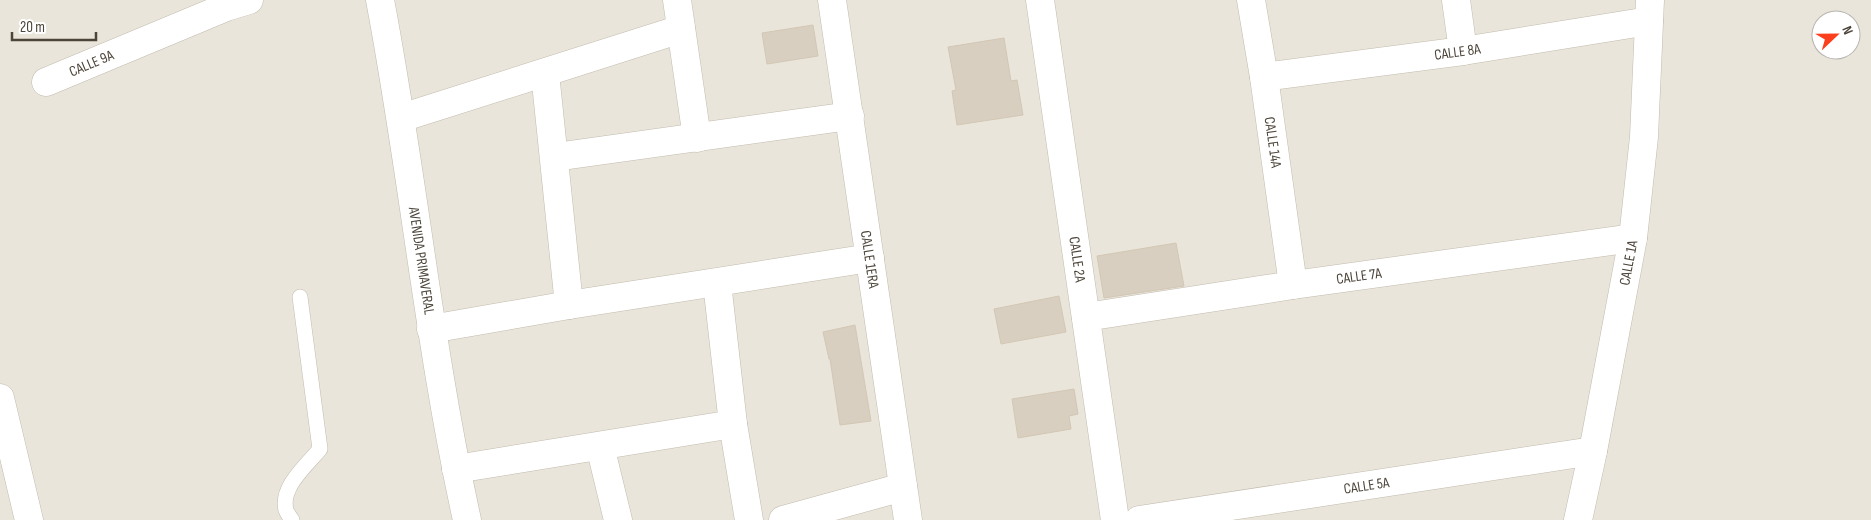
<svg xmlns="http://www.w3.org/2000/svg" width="1871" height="520" viewBox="0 0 1871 520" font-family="'Sofia Sans Condensed',sans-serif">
<rect width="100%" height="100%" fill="#f6f3ec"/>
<path fill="#eae5da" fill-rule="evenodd" d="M0,0H1871V520H0ZM1821,20H1851V50H1821Z"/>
<path fill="#d8cfc1" stroke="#d3c7b4" d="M813,25L818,56L767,64L762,33Z
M1004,38L1011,81L1017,80L1023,115L957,125L952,91L956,90L948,47Z
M1176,243L1184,286L1104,298L1097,256Z
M1059,296L1066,332L1001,344L994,309Z
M855,325L871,421L840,425L830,359H829L823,332Z
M1074,389L1078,414L1069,416L1071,429L1018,438L1012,399Z"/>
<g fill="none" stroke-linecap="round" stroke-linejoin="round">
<defs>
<path id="service" d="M292,520C290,517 287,513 286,510C280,487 307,465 320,449L300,297"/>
<g id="minor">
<path d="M677,0L697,138"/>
<path id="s1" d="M832,0L908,520"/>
<path id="s2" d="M1040,0L1115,520"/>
<path id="s3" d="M1251,0L1264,77L1293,285"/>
<path d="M1456,0L1463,51"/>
<path d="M545,73L569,305"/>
<path id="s4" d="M1264,77L1463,51L1649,21"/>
<path id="s5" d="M46,82L226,7L249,0"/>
<path d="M401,118L681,29"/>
<path d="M555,157L850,116"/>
<path d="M717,283L733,424L749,520"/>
<path id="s6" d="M1086,317L1293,285L1633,238"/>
<path d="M431,329L569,305L870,258"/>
<path d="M0,398L29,520"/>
<path d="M600,446L618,520"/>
<path d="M456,469L733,424"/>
<path d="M783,520L903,487"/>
<path id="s7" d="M1139,520L1593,451"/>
<path id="s8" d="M1578,520L1593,451L1633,238L1644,137L1650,0"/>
</g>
<g id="tertiary">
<path id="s9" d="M380,0C413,173 429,348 467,520"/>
</g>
</defs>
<use href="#service" stroke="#c2bbae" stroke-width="16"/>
<use href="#minor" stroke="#c2bbae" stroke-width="29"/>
<use href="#tertiary" stroke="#c2bbae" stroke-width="29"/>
<use href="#service" stroke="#fff" stroke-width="15"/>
<use href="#minor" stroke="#fff" stroke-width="28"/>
<use href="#tertiary" stroke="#fff" stroke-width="28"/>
</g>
<g text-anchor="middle" stroke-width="4" stroke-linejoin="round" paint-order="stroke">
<g font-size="15" fill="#4b4439" stroke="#fff">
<text dy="5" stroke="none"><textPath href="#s4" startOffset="195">CALLE 8A</textPath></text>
<text dy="5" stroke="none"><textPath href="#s5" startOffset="49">CALLE 9A</textPath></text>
<text dy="5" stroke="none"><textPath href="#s3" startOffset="144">CALLE 14A</textPath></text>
<text dy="5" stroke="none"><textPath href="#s9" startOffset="264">AVENIDA PRIMAVERAL</textPath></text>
<text dy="5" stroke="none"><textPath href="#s1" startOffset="262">CALLE 1ERA</textPath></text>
<text dy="5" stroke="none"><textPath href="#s2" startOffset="262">CALLE 2A</textPath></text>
<text dy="5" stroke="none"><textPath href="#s8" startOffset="262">CALLE 1A</textPath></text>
<text dy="5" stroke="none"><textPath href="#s6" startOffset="276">CALLE 7A</textPath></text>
<text dy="5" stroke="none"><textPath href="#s7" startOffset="230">CALLE 5A</textPath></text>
</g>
</g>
<g transform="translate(1836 35) rotate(68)"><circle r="24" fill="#ffffff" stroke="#b7b4b0"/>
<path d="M0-4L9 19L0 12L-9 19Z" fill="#fc3f1d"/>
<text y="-8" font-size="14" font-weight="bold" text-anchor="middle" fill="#4b4439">N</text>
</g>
<path d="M12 32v8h84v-8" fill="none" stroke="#4b4439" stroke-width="2.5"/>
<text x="20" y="32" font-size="15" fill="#4b4439" stroke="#ffffff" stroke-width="4" paint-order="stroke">20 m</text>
</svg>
